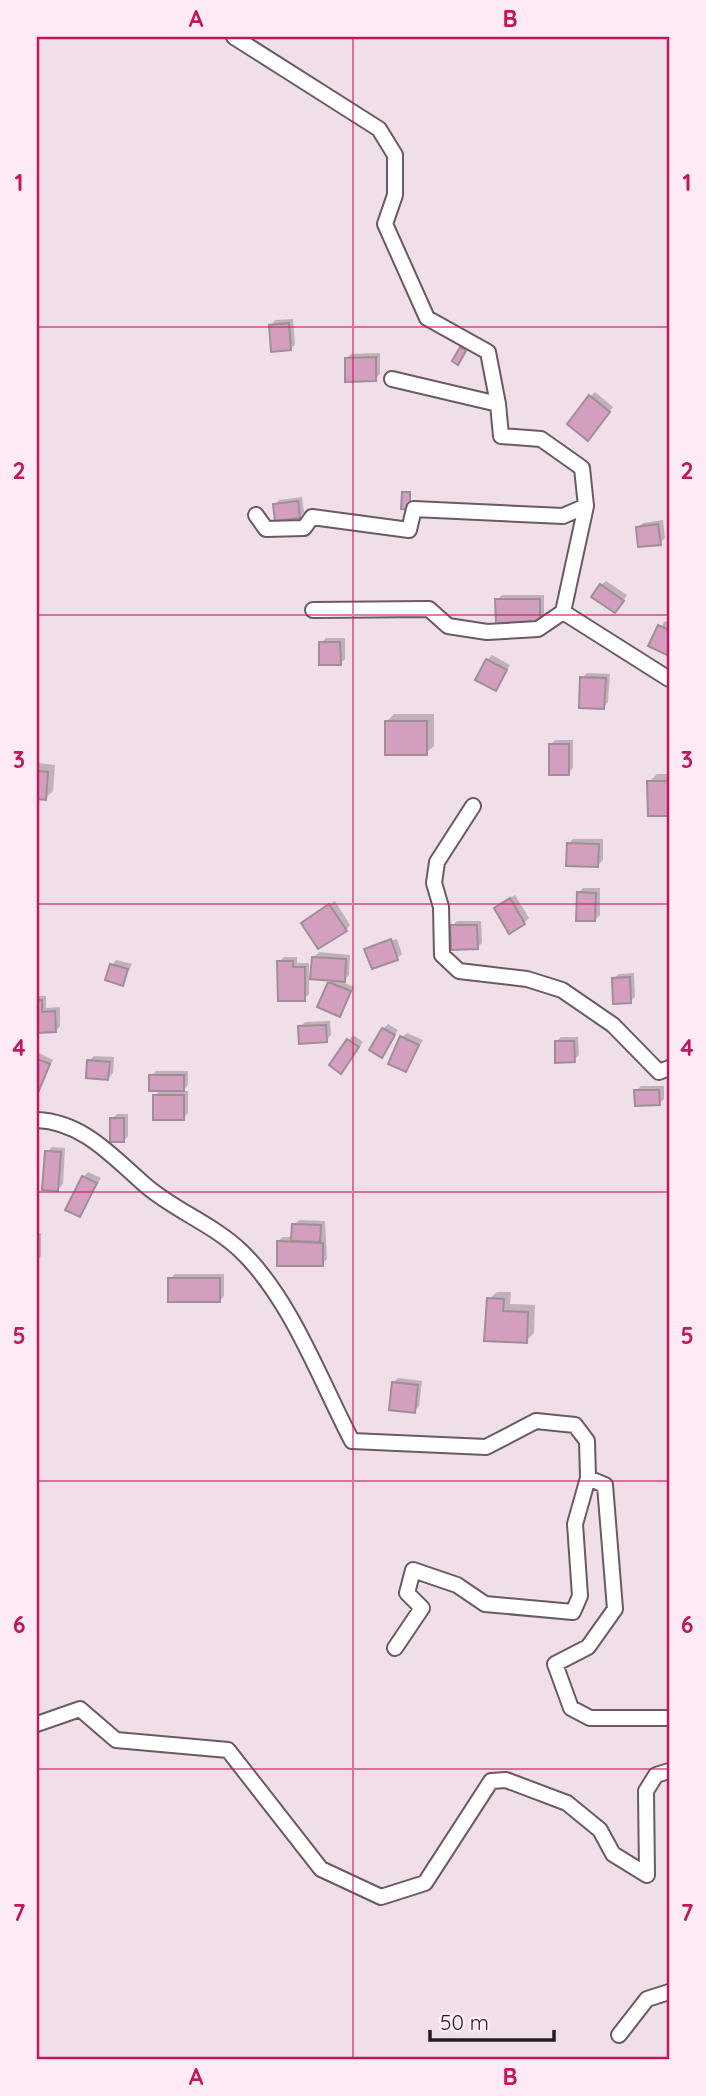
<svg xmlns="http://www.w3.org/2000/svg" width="706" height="2096" viewBox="0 0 706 2096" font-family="Quicksand,sans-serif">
<rect width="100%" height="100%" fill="#f0dee8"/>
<path fill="#0003" d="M293,319L295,344L291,349L271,325L275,320Z
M380,353V374L375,379L347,358L351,354Z
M595,392L613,407L593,434L590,397Z
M302,497L304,512L299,517L275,505L279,500Z
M663,520L665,538L660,543L638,527L643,523Z
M606,581L627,595L620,606L601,585Z
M502,595H544V615L539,620L497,600Z
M665,621L669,623V654L650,645Z
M326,638H345V659L340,664L321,643Z
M492,655L510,665L495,689L487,660Z
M587,673L610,674L608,702L604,707L582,678Z
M394,714H434V746L426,753L387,721Z
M555,740H573V768L568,773L550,745Z
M37,763L55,765L53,791L45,798H37Z
M657,774H669V814L650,815L649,782Z
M573,839H603V860L598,865L568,844Z
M583,888H600V915L595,920L578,893Z
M515,895L529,918L524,923L496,908Z
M335,901L350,925L346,930L303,923Z
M457,921H481L482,943L477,948L452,926Z
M397,939L402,954L397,958L366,949Z
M319,952L350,955L349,975L342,982L354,987L340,1015L329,983L333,979L314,957Z
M284,957H297V963H309V994L304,999L279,962Z
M116,960L132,964L122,984L112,965Z
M634,973L635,997L630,1001L614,978L619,974Z
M37,996H46V1008L60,1007V1026L56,1031H37Z
M330,1021L331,1035L326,1040L300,1027L305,1022Z
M388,1024L398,1030L382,1055L383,1029Z
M407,1033L423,1040L406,1070L402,1037Z
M353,1035L363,1042L345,1067L331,1065Z
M561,1037H578L579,1055L574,1060L556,1042Z
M37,1052L53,1060L37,1093Z
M94,1056L114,1057L113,1073L108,1078L89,1061Z
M156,1071H188V1085L182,1091H188V1113L183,1118L155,1096L161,1089L151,1076Z
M641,1086H664V1099L659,1104L636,1091Z
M117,1114H128V1136L124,1141L112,1119Z
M52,1147L65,1148L63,1184L58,1189L47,1152Z
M88,1172L101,1178L80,1215L83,1177Z
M299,1220L325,1221L327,1259L322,1264L278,1241L283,1237H293L294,1225Z
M37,1233H41V1256L37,1261Z
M175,1274H224V1296L219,1301L170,1279Z
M497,1292H511L510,1304L535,1305L534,1333L526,1341L489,1299Z
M398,1378L422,1381L419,1406L415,1411L393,1383Z"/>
<path fill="#d49fbf" stroke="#9f8e98" stroke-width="2" d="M289,323L291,350L271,352L269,325Z
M460,347L466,351L458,365L452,361Z
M376,357V381L345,382V358Z
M589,395L610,412L588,441L567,424Z
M402,492H410V510L401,509Z
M298,501L300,518L275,521L273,504Z
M658,524L661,545L638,547L636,527Z
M600,584L624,601L615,613L591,597Z
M495,599H540V622L496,623Z
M658,625L669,630V656L648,646Z
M319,642H340L341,665H319Z
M486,659L507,670L496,691L475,680Z
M580,677L606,678L604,709L579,708Z
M385,721H427V755H385Z
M549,744H569V775H549Z
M37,771L48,772L46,800L37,799Z
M647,781H669V816H648Z
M567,843L599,844L598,867L566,866Z
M577,892L596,893L595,921H576Z
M510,898L525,924L509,934L494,908Z
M329,904L347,931L318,949L301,923Z
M450,925H477L478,949L451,950Z
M391,939L398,960L372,969L364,949Z
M312,957L346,959L345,982L310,979Z
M277,961H293V967H305V1001H278Z
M110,964L128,969L123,986L105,980Z
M630,977L631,1003L613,1004L612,978Z
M328,982L351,991L340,1017L317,1007Z
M37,1000H42V1012L55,1011L56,1032L37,1033Z
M326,1025L327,1042L299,1044L298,1026Z
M382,1028L395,1035L382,1058L369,1050Z
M400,1036L419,1045L406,1072L388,1064Z
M347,1039L359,1047L341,1074L329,1065Z
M555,1041H574L575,1062L555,1063Z
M37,1059L50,1064L37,1095Z
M87,1060L110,1062L108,1080L86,1078Z
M149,1075H184V1091H149Z
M634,1090H659L660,1105L635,1106Z
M153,1095H184V1120H153Z
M110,1118H124V1142H110Z
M45,1151L61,1152L58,1191L42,1190Z
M82,1176L97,1183L80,1217L65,1210Z
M292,1224L321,1225L320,1242L291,1241Z
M277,1241L323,1243V1266H277Z
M168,1278H220V1302H168Z
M487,1298L504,1299L503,1311L528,1312L527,1343L484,1341Z
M392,1382L418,1385L415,1413L389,1410Z"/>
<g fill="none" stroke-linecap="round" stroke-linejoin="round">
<defs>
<path id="street" d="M234,37L379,129L395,155V195L385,224L427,318L488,352L498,404
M256,515L266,529L304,528L312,517L409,530L414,509L563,516L586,506
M313,610L429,609L448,626L487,632L538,629L563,612L586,506L582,468L541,439L501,436L498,404L392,379
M563,612L669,679
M473,806L437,862L434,883L441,907L442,955L459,971L527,979L562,990L613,1025L659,1072L669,1068
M37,1120C83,1122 112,1156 144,1184C173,1210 213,1224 241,1251C291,1299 320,1380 352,1441L486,1447L536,1421L575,1425L587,1441L588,1478L575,1524L580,1596L573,1612L485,1604L457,1585L413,1570L407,1593L422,1608L395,1648
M588,1478L605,1485L615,1609L588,1647L555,1664L571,1708L590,1718H669
M37,1724L80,1709L116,1740L228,1750L321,1869L381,1897L425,1883L491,1781L506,1780L567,1803L600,1830L613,1854L647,1875L646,1791L656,1775L669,1771
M619,2035L647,1999L669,1992"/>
</defs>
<use href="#street" stroke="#6a5a64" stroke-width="18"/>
<use href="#street" stroke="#fff" stroke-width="14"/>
</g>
<path fill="none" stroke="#c2185b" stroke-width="2" stroke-opacity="0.55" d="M353,37V2059M37,327H669M37,615H669M37,904H669M37,1192H669M37,1481H669M37,1769H669"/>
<rect width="706" height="2096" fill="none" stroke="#feebf6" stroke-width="77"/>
<path d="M430 2030v10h124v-10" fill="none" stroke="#221b1f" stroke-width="3.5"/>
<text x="440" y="2030" font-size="21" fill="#221b1f" stroke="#feebf6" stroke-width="5" paint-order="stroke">50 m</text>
<rect x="38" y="38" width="630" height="2020" fill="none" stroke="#c2185b" stroke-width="2.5"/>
<g font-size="23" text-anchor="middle" font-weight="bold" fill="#c2185b">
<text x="196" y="27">A</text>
<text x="510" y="27">B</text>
<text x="19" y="191">1</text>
<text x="687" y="191">1</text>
<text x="19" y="479">2</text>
<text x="687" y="479">2</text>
<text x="19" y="768">3</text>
<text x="687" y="768">3</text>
<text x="19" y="1056">4</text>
<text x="687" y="1056">4</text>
<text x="19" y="1344">5</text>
<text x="687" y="1344">5</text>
<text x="19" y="1633">6</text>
<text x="687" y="1633">6</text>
<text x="19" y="1921">7</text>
<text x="687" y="1921">7</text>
<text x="196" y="2085">A</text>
<text x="510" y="2085">B</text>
</g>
</svg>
